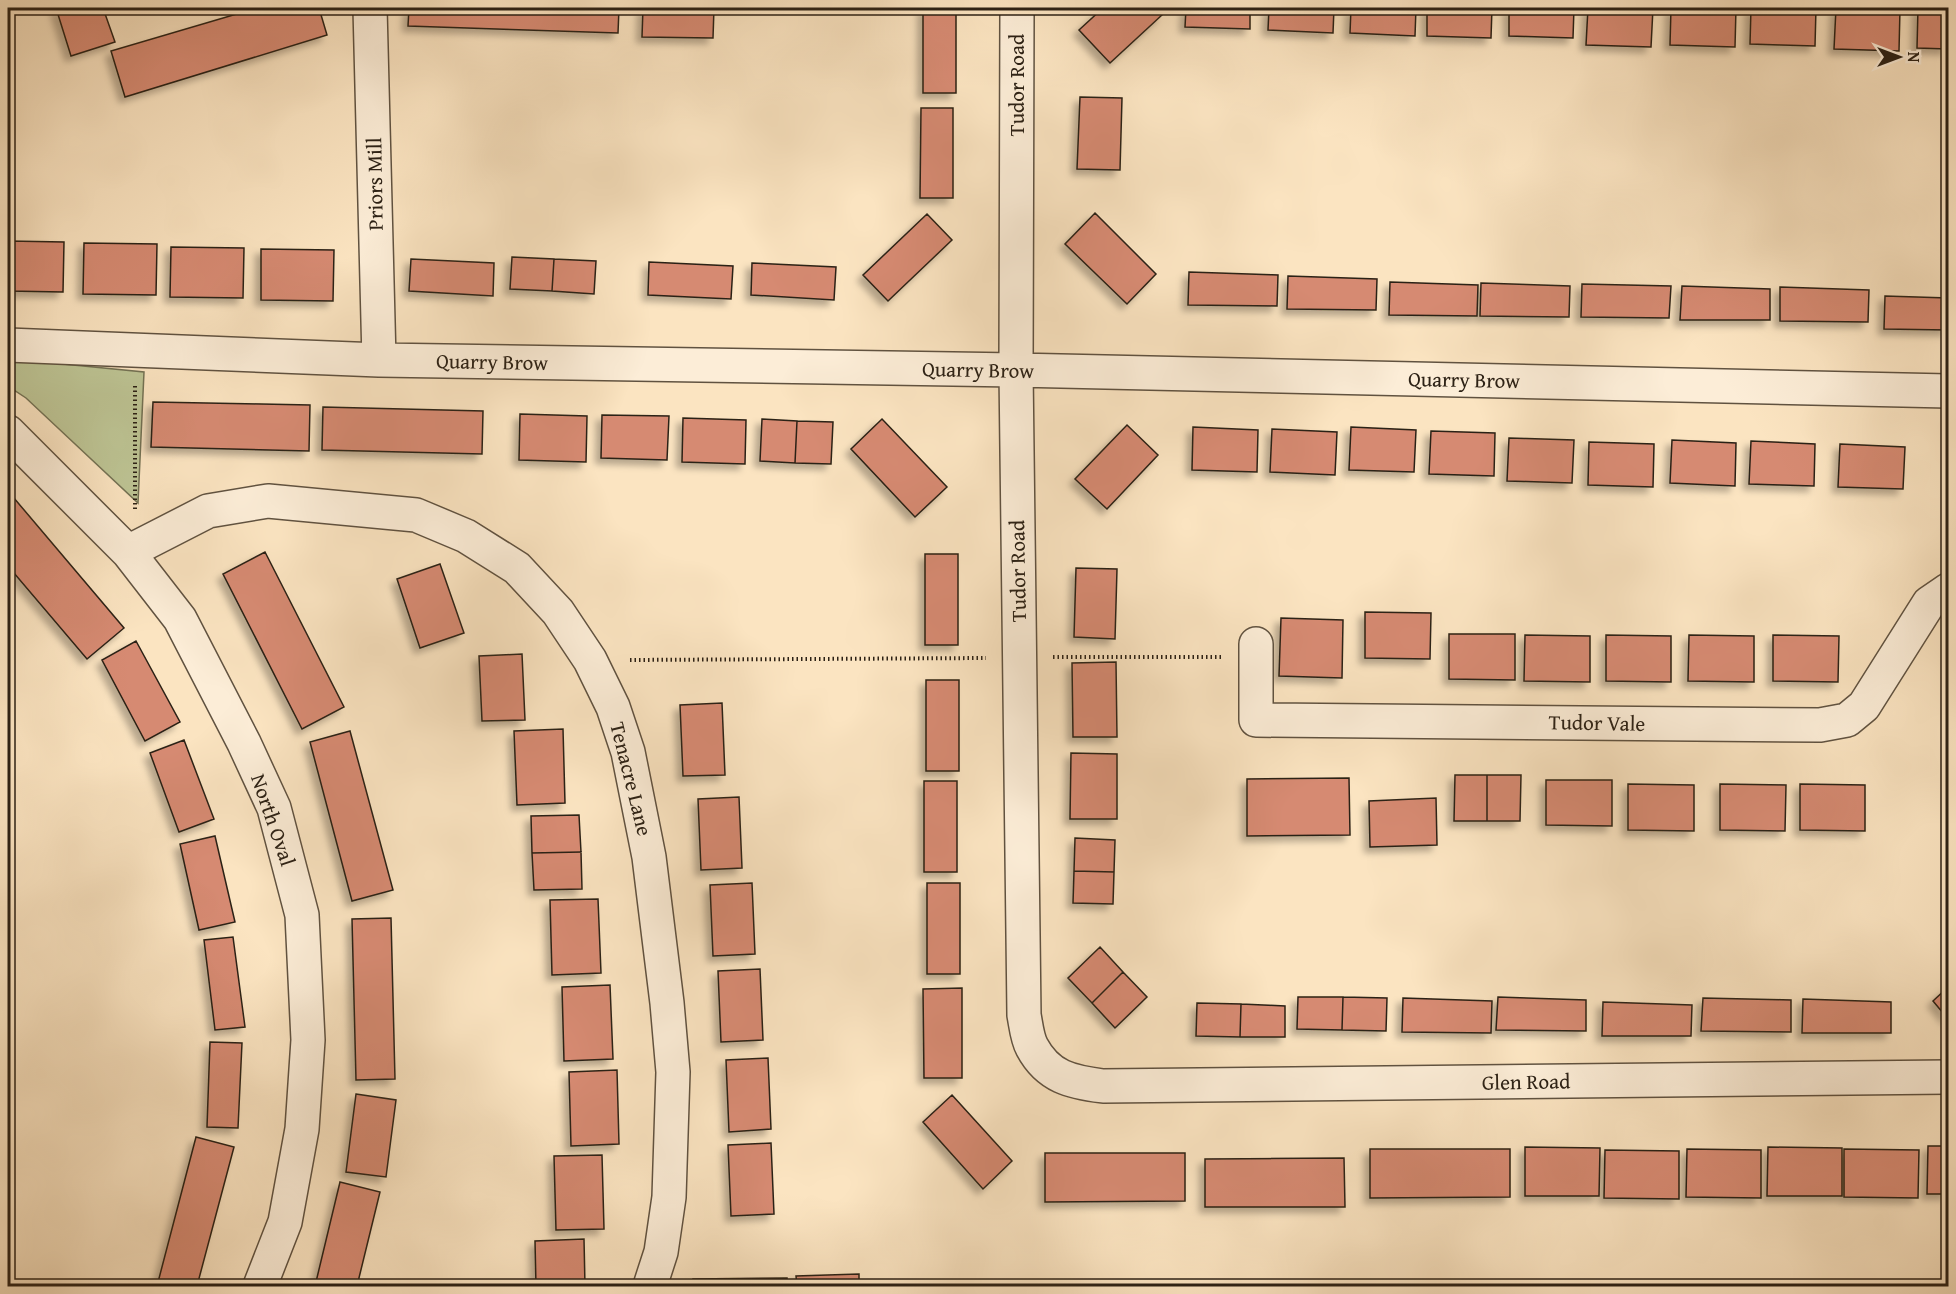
<svg xmlns="http://www.w3.org/2000/svg" width="1956" height="1294" viewBox="0 0 1956 1294" font-family="'Gentium Book Plus',serif">
<defs>
<filter id="shadow"><feDropShadow dx="-5.5" dy="5.5" stdDeviation="3" flood-color="#0004"/></filter>
</defs>
<rect width="100%" height="100%" fill="#fbe4c1"/>
<filter id="stains"><feTurbulence type="fractalNoise" baseFrequency=".00333" numOctaves="4"/><feColorMatrix values="0 0 0 0 .2 0 0 0 0 .09 0 0 0 0 .02 0 0 0 .5 -.17"/></filter>
<radialGradient id="worn" r=".72"><stop offset=".6" stop-color="#630" stop-opacity="0"/><stop offset="1" stop-color="#630" stop-opacity=".3"/></radialGradient>
<path fill="#bdc494" stroke="#747254" stroke-width="1.5" d="M12,359L144,372L138,503L26,398L8,386V361Z"/>
<path fill="#d68a72" stroke="#2c2115" stroke-width="1.5" filter="url(#shadow)" d="M56,8H103L115,42L71,56Z
M257,8H319L327,35L125,97L111,51Z
M409,8H619L618,33L408,26Z
M643,8H714L713,38L642,37Z
M923,8H956V93H923Z
M1103,8H1156L1162,15L1110,63L1079,30Z
M1186,8H1250V29L1185,27Z
M1269,8H1334L1333,33L1268,30Z
M1351,8H1416L1415,36L1350,33Z
M1427,8H1492L1491,38L1427,36Z
M1509,8H1574L1573,38L1509,36Z
M1588,8H1653L1651,47L1586,45Z
M1671,8H1736L1735,47L1670,45Z
M1751,8H1816L1815,46L1750,44Z
M1836,8L1900,9L1899,51L1834,49Z
M1918,8H1948V49L1917,48Z
M1080,97L1122,98L1120,170L1077,169Z
M921,108H953V198H920Z
M1095,213L1156,274L1127,304L1065,244Z
M927,214L952,240L888,301L863,275Z
M8,241L64,242L63,292L8,291Z
M84,243L157,244L156,295L83,294Z
M171,247L244,248L243,298L170,297Z
M261,249L334,250L333,301L261,300Z
M512,257L554,259L552,291L510,289Z
M411,259L494,263L493,296L409,291Z
M554,259L596,261L594,294L552,291Z
M649,262L733,266L731,299L648,295Z
M752,263L836,267L834,300L751,295Z
M1189,272L1278,275L1277,306L1188,305Z
M1288,276L1377,279L1376,310L1287,309Z
M1390,282L1478,285L1477,316L1389,315Z
M1481,283L1570,286L1569,317L1480,316Z
M1582,284L1671,286L1669,318L1581,317Z
M1682,286L1770,289V320H1680Z
M1780,287L1869,290L1868,322L1780,321Z
M1885,296L1948,298V330L1884,329Z
M153,402L310,405L309,451L151,447Z
M323,407L483,411L482,454L322,450Z
M520,414L587,416L586,462L519,460Z
M602,415L669,416L667,460L601,458Z
M683,418L746,420L745,464L682,462Z
M762,419L797,421L795,463L760,461Z
M882,419L947,487L915,517L851,449Z
M797,421L833,422L831,464L795,463Z
M1127,425L1158,455L1107,509L1075,479Z
M1193,427L1258,430L1257,472L1192,470Z
M1351,427L1416,430L1414,472L1349,470Z
M1272,429L1337,432L1335,475L1270,472Z
M1431,431L1495,433L1494,476L1429,474Z
M1509,438L1574,440L1572,483L1507,481Z
M1672,440L1736,443L1735,486L1670,483Z
M1751,441L1815,444L1814,486L1749,484Z
M1589,442L1654,444L1653,487L1588,485Z
M1840,444L1905,447L1903,489L1838,487Z
M8,491L124,628L87,659L8,566Z
M265,552L344,707L302,729L223,574Z
M925,554H958V645H925Z
M440,564L464,633L420,648L397,579Z
M1076,568L1117,569L1115,639L1074,637Z
M1365,612L1431,613L1430,659L1365,658Z
M1281,618L1343,620L1342,678L1279,676Z
M1449,634H1515V680L1449,679Z
M1525,635L1590,636V682L1524,681Z
M1606,635L1671,636V682L1606,681Z
M1689,635L1754,636V682L1688,681Z
M1773,635L1839,636L1838,682L1773,681Z
M136,641L180,722L145,741L102,660Z
M522,654L525,720L482,721L479,656Z
M1116,662L1117,737H1073L1072,663Z
M926,680H959V771H926Z
M722,703L725,775L683,776L680,705Z
M563,729L565,803L517,805L514,731Z
M350,731L393,890L352,901L310,742Z
M184,740L214,819L179,832L150,753Z
M1071,753L1117,754V819H1070Z
M1455,775H1487V821H1454Z
M1487,775H1521L1520,821H1487Z
M1349,778L1350,835L1247,836V779Z
M1546,780H1612V826L1546,825Z
M924,781H957V872H924Z
M1628,784L1694,785V831L1628,830Z
M1720,784L1786,785L1785,831L1720,830Z
M1800,784L1865,785V831L1800,830Z
M739,797L742,868L701,870L698,799Z
M1436,798L1437,845L1370,847L1369,801Z
M579,815L581,852L532,853L531,816Z
M215,836L235,922L199,930L180,844Z
M1075,838L1115,840L1114,872L1074,871Z
M581,852L582,889L534,890L532,853Z
M1074,871L1114,872L1113,904L1073,903Z
M752,883L755,954L713,956L710,885Z
M927,883H960V974H927Z
M598,899L601,973L552,975L550,900Z
M391,918L395,1079L356,1080L352,919Z
M233,937L245,1027L215,1030L204,940Z
M1100,947L1123,972L1092,1003L1068,978Z
M760,969L763,1040L721,1042L718,971Z
M1123,972L1147,997L1115,1028L1092,1003Z
M610,985L613,1059L564,1061L562,987Z
M1948,987V1019L1933,1001Z
M962,988V1078H924L923,989Z
M1298,997H1343L1342,1030L1297,1029Z
M1343,997L1387,998L1386,1031L1342,1030Z
M1498,997L1586,1000V1031L1496,1030Z
M1403,998L1492,1001L1491,1033L1402,1032Z
M1703,998L1791,1000V1032L1701,1031Z
M1803,999L1891,1002V1033H1802Z
M1603,1002L1692,1005L1691,1036H1602Z
M1197,1003L1241,1004L1240,1037L1196,1036Z
M1241,1004L1285,1006V1037H1240Z
M210,1042L242,1043L238,1128L207,1127Z
M768,1058L771,1129L729,1132L726,1060Z
M617,1070L619,1144L571,1146L569,1072Z
M356,1094L396,1100L386,1177L346,1172Z
M952,1095L1012,1161L983,1189L923,1122Z
M196,1137L234,1147L197,1286H157Z
M771,1143L774,1214L731,1216L728,1145Z
M1928,1146H1948V1194H1927Z
M1525,1147L1600,1148L1599,1196H1525Z
M1768,1147L1842,1148V1196H1767Z
M1370,1149H1510V1197L1370,1198Z
M1687,1149L1761,1150V1198L1686,1197Z
M1844,1149L1919,1150L1918,1198L1844,1197Z
M1605,1150L1679,1151V1199L1604,1198Z
M1045,1153H1185V1201L1045,1202Z
M602,1155L604,1229L556,1230L554,1156Z
M1344,1158L1345,1207H1205V1159Z
M340,1182L380,1192L357,1286H315Z
M584,1239L585,1286H536L535,1241Z
M859,1274V1286H797L796,1276Z
M787,1278V1286H693V1279Z"/>
<g fill="none" stroke-linecap="round" stroke-linejoin="round">
<defs>
<path id="minor" d="M370,8L379,360
M1017,8L1016,370L1024,1015C1026,1025 1027,1038 1032,1047C1048,1077 1071,1082 1103,1086L1948,1077
M8,345L379,360L1016,370L1948,391
M8,432L128,552L180,619L244,743L274,808L302,915L308,1040L302,1129L285,1222L260,1286
M128,552L208,511L268,501L416,515L466,536L517,568L558,612L590,660L613,707L628,752L649,857L667,1003L673,1072L669,1197L661,1252L650,1286
M1256,644V720L1820,725L1847,720L1864,706L1929,603L1948,590"/>
</defs>
<use href="#minor" stroke="#605240" stroke-width="36"/>
<path stroke="#2c2115" stroke-width="4" stroke-dasharray="1.5 3" stroke-linecap="butt" d="M135,509V384
M1053,657H1223
M630,660L986,658"/>
<use href="#minor" stroke="#fcedd7" stroke-width="33"/>
</g>
<g text-anchor="middle" stroke-width="4.5" stroke-linejoin="round" paint-order="stroke">
<g font-size="21" fill="#2c2115" stroke="#fcedd7">
<text transform="translate(1017 85) rotate(-90)" y="7">Tudor Road</text>
<text transform="translate(375 184) rotate(-91)" y="7">Priors Mill</text>
<text transform="translate(492 362) rotate(1)" y="7">Quarry Brow</text>
<text transform="translate(978 370) rotate(1)" y="7">Quarry Brow</text>
<text transform="translate(1464 380) rotate(1)" y="7">Quarry Brow</text>
<text transform="translate(1018 571) rotate(-91)" y="7">Tudor Road</text>
<text transform="translate(1597 723) rotate(1)" y="7">Tudor Vale</text>
<text transform="translate(631 779) rotate(76)" y="7">Tenacre Lane</text>
<text transform="translate(273 820) rotate(71)" y="7">North Oval</text>
<text transform="translate(1526 1082) rotate(-1)" y="7">Glen Road</text>
</g>
</g>
<rect width="1956" height="1294" fill="none" stroke="#fbe4c1" stroke-width="30"/>
<rect x="9" y="9" width="1938" height="1276" fill="none" stroke="#2c2115" stroke-width="3"/>
<rect x="15" y="15" width="1926" height="1264" fill="none" stroke="#2c2115" stroke-width="1.5"/>
<g transform="translate(1899 57) rotate(90)" stroke="#fcedd7" stroke-width="4.5" paint-order="stroke">
<path d="M0-4.5L10 22L0 15L-10 22Z" fill="#2c2115"/>
<text y="-9" font-size="16" font-weight="bold" text-anchor="middle" fill="#2c2115">N</text>
</g>
<rect width="100%" height="100%" filter="url(#stains)"/>
<rect width="100%" height="100%" fill="url(#worn)"/>
</svg>
